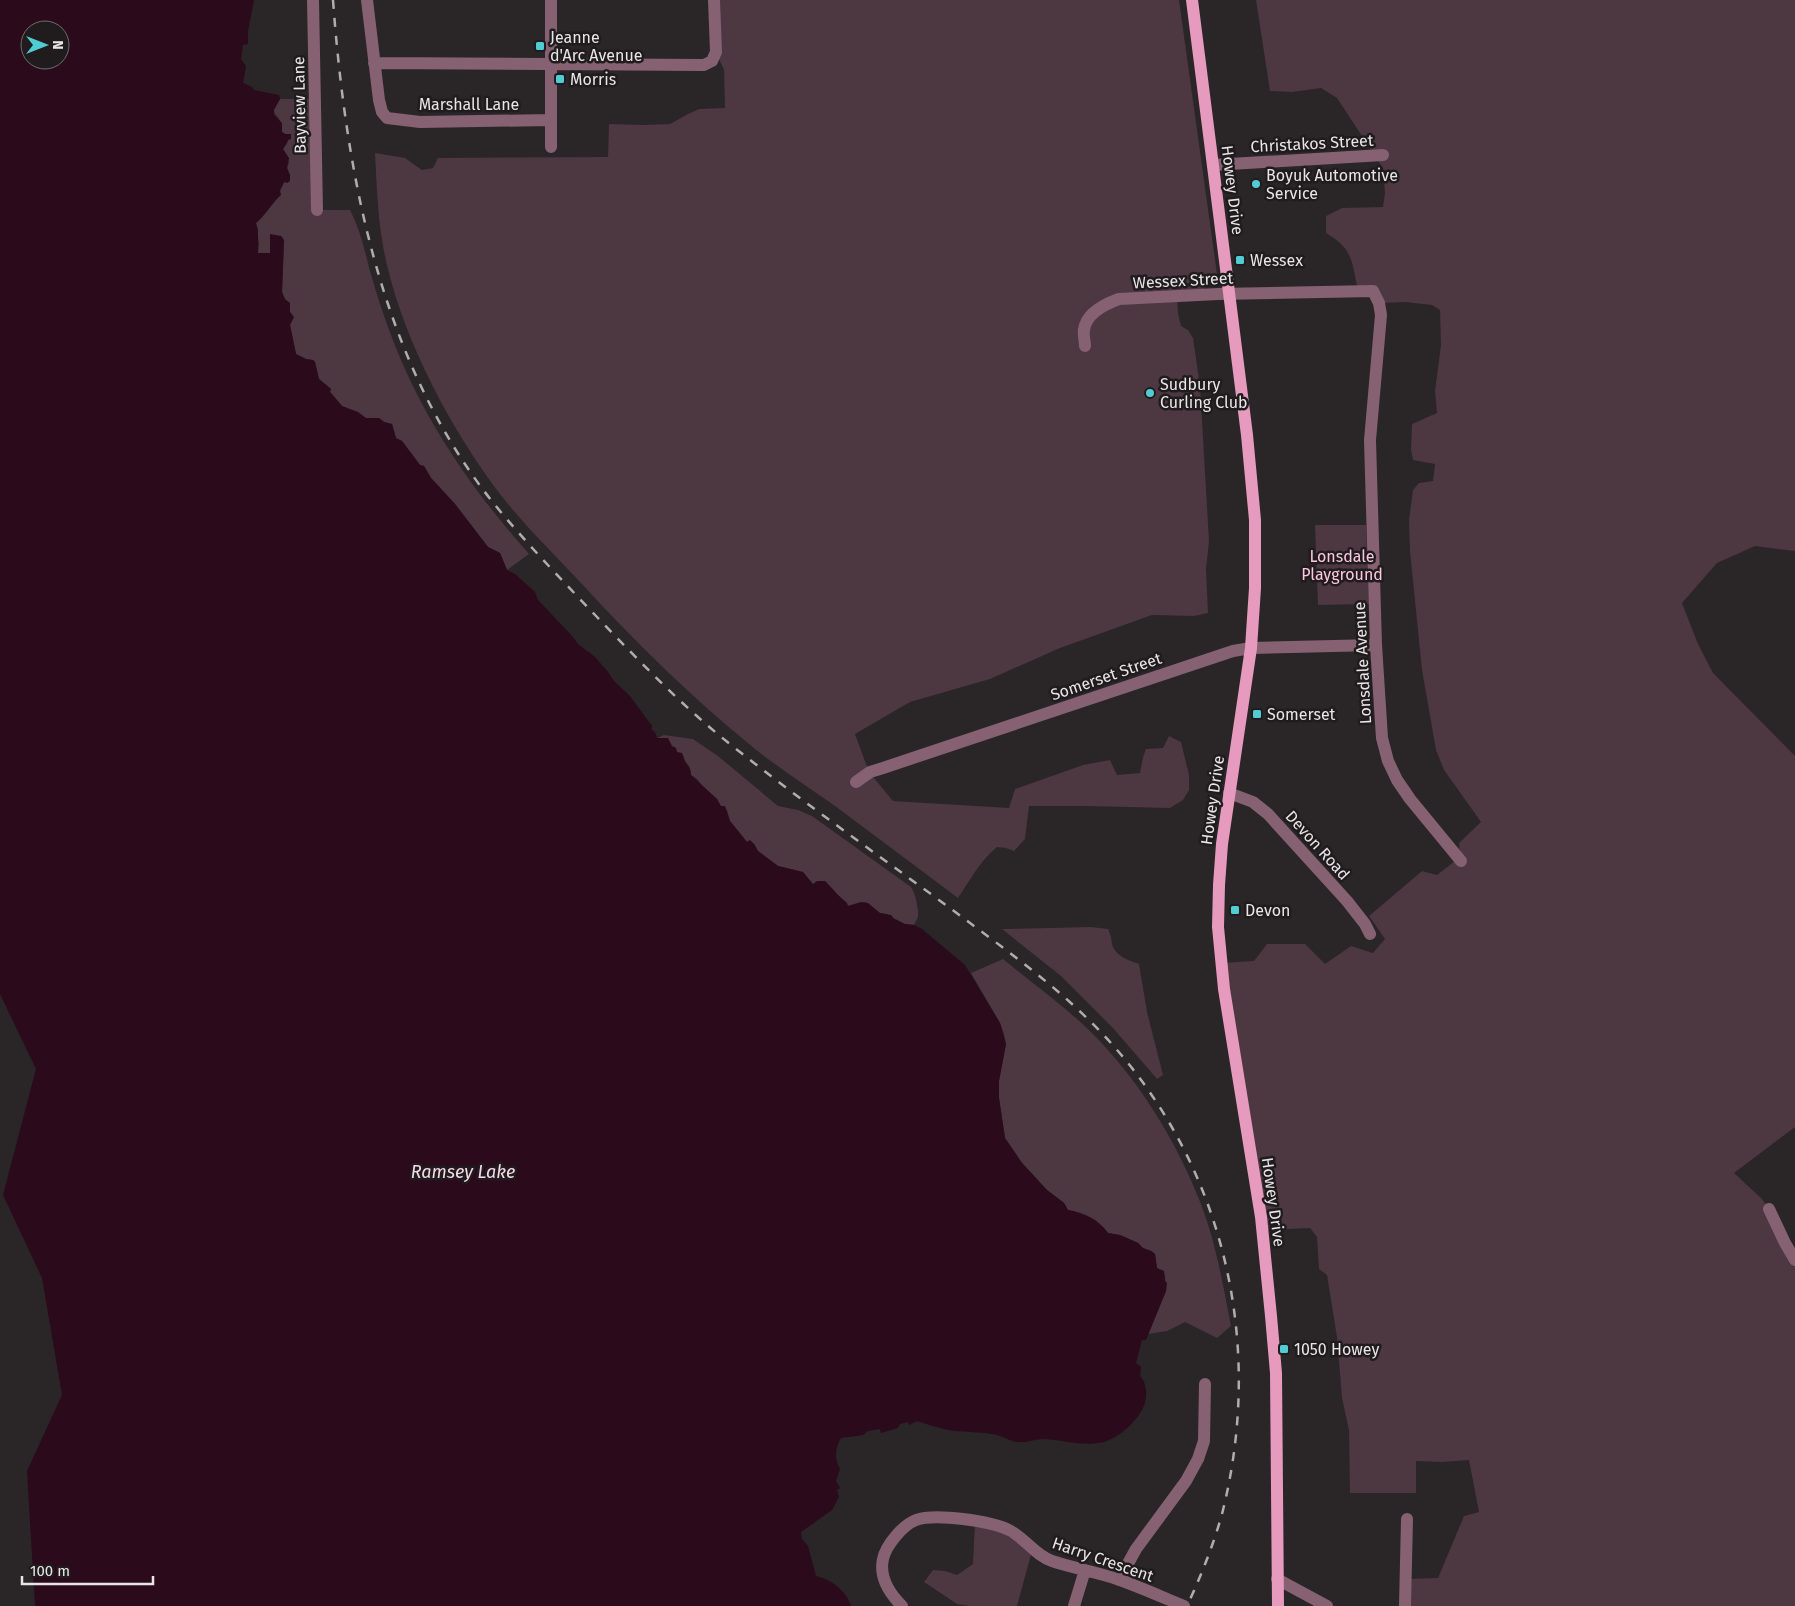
<svg xmlns="http://www.w3.org/2000/svg" width="1795" height="1606" viewBox="0 0 1795 1606" font-family="'Fira Sans',sans-serif">
<rect width="100%" height="100%" fill="#2a2527"/>
<path fill="#4d3741" d="M715,0H1179L1217,274L1199,294L1177,296L1178,313L1181,326L1188,330L1193,338L1200,386L1209,541L1206,569L1208,613L1194,616L1152,615L1060,648L990,679L910,702L855,734L869,772L893,801L1009,808L1015,789L1083,765L1110,760L1117,775L1140,773L1143,757L1146,749L1163,748L1169,736L1181,742L1189,775V790L1183,800L1170,808L1085,806H1029L1025,839L1014,851L1006,848L997,847C980,861 970,880 958,898C917,867 876,837 835,806C808,787 780,769 755,749C692,698 634,641 580,582C553,553 524,525 500,494C452,431 405,343 387,265C378,229 377,190 375,153L405,158L422,170L433,168L438,158L608,157L609,124L643,125L670,124L688,114L699,109L725,108L724,70L716,52Z
M1256,0H1795V551L1755,546L1717,563L1682,603L1698,644L1713,673L1795,756V1127L1734,1173L1761,1198L1769,1208L1795,1259V1606H1406L1407,1579L1438,1578L1464,1516L1479,1512L1469,1460L1442,1462L1416,1461V1493H1350L1349,1430L1342,1398L1337,1337L1327,1275L1319,1269L1317,1237L1310,1228L1263,1230L1221,963L1254,961L1267,944H1305L1325,964L1351,946L1373,953L1385,939L1369,916L1422,871L1437,875L1460,857L1459,843L1481,822L1444,770L1436,750L1422,670L1410,551L1409,520L1413,490L1419,483L1433,481L1435,464L1413,460L1411,450L1412,424L1437,413L1435,391L1441,345L1440,310L1432,305L1405,302L1380,303L1358,290C1351,260 1354,250 1326,233V216L1342,208L1383,207L1385,193L1383,168L1337,98L1321,88L1292,92L1270,91Z
M280,99H316L317,210H350C361,232 364,248 370,271C377,296 385,320 394,343C425,422 473,491 529,554L507,570L500,553L488,547L455,504L431,478L424,466L420,465L402,441L396,438L392,424L384,422L379,418H366L342,406L330,392L331,389L319,379L315,362L313,360L306,359L296,354L290,325V312L282,293L284,240L270,253H258L259,244L256,223C264,216 268,205 276,199L289,173L287,168L289,162L283,149L287,144L290,134H285L282,132C282,129 282,125 281,123C277,111 268,115 280,99Z
M1315,525H1366L1369,604L1318,605Z
M664,735L693,739L718,756L778,806L798,810L812,816L911,887C915,892 919,910 918,917C917,920 915,922 914,925L905,924L886,914L880,913L865,902L847,906V903C840,898 831,887 825,881L813,885L803,872L778,866L758,851L754,844L750,841L747,842L730,821L727,810L721,807L717,799L703,787L697,779L691,775L689,766L677,752L657,738Z
M1091,927L1108,929C1112,936 1111,944 1114,949C1119,957 1130,961 1139,964L1147,1012L1163,1075L1157,1079L1113,1028L1061,976L1002,929Z
M1003,959C1033,984 1066,1007 1094,1035C1140,1082 1177,1142 1201,1204C1216,1243 1223,1285 1231,1326L1217,1338L1185,1322L1167,1331L1148,1334L1166,1291L1165,1275L1157,1269L1155,1254L1151,1251L1143,1248L1138,1243L1120,1235L1108,1233C1097,1219 1086,1213 1068,1210L1064,1203L1047,1190L1022,1163L1005,1138L999,1098V1081L1006,1044L1004,1034L1000,1023L971,973Z
M975,1522L990,1525L1032,1551L1017,1606H970L957,1604L924,1582L933,1570L945,1571L957,1575L973,1564Z"/>
<path fill="#2a0a1b" fill-rule="evenodd" d="M0,0H254L248,31V44L243,45L241,59L246,66L243,83L252,87L254,90L279,95L280,99L274,110V115L282,123V132L285,134H291V139L288,140L283,149L289,158L287,168L290,175V181L287,183L284,182L280,190L281,195C271,204 266,215 256,223L258,230V253H270V234L281,236L284,240L282,292L285,299L290,303V312L294,317L290,325L296,354L306,359L313,360L315,362L319,379L331,389L330,392L342,406L358,412L366,418H379L384,422L392,424L396,438L402,441L420,465L424,466L431,478L455,504L488,547L500,553L507,570L515,574L535,592L538,600L573,637L578,644L595,657L608,672L614,681L630,696L652,726V730L655,732L657,738H668L672,746L676,748L677,752L682,753C684,757 684,760 686,763C689,768 691,768 691,775L717,799L721,806H725L730,821L747,842L750,840L754,844L758,851L778,866L803,872L813,884L817,881H825C831,887 840,898 847,903L848,906L861,902L868,903L880,913L891,915L894,919L905,924L914,925L922,929L965,965L1000,1023L1006,1044L999,1081V1098L1005,1138L1022,1163L1047,1190L1064,1203L1068,1210C1084,1213 1098,1219 1108,1233L1120,1235L1138,1243L1143,1248L1151,1251L1155,1254L1157,1268L1164,1271L1165,1281L1167,1283L1166,1291L1146,1340H1142L1136,1363L1141,1367L1140,1376C1147,1383 1148,1398 1143,1408C1136,1422 1120,1437 1104,1442C1083,1447 1065,1440 1044,1439C1035,1439 1026,1443 1017,1442C1009,1441 1001,1435 992,1434C980,1432 967,1432 954,1431C942,1429 929,1425 917,1421L909,1425L908,1422L900,1424L898,1428L881,1433L880,1429L868,1431L863,1435L841,1438C835,1448 834,1459 840,1469L836,1481L840,1488L837,1490L839,1497L832,1510L801,1532L802,1539L808,1546L816,1576C830,1579 847,1591 851,1606H35L27,1471L62,1395L42,1278L3,1195L36,1069L0,994ZM30,30H60V60H30Z"/>
<g fill="none" stroke-linecap="round" stroke-linejoin="round">
<path stroke="#866172" stroke-width="12" d="M313,0L317,210
M367,0L379,100L382,112L387,118L420,122L550,120
M551,0V147
M374,63L704,65L712,61L716,52L714,0
M1213,165L1383,155
M1085,346C1085,341 1083,335 1084,330C1086,313 1105,304 1119,299L1218,294L1373,291L1379,303L1381,315L1370,440L1376,645L1382,738L1388,761L1397,780L1410,799L1461,861
M856,782L870,772L883,768L1233,651L1251,648L1376,645
M1229,793L1253,802L1268,814L1347,901L1365,924L1370,934
M1769,1209L1785,1243L1795,1260
M1277,1579L1327,1606
M1119,1580L1136,1549L1186,1481L1198,1459L1204,1441L1205,1384
M902,1606C889,1593 879,1577 883,1559C886,1545 903,1525 916,1520C935,1513 991,1521 1009,1530C1025,1538 1036,1556 1052,1561C1073,1568 1096,1572 1117,1579C1140,1587 1162,1597 1184,1606
M1074,1606L1085,1570
M1405,1606L1407,1519"/>
<path stroke="#e69abd" stroke-width="12" d="M1192,0L1247,435L1255,520V588L1251,648L1222,844L1219,885L1218,927L1224,989L1261,1217L1271,1316L1276,1373L1278,1606"/>
<path stroke="#b1adae" stroke-width="2.5" stroke-dasharray="9 9" stroke-linecap="butt" d="M333,0C346,175 380,359 491,500C524,541 561,579 597,617C643,665 688,712 740,752C812,809 888,862 962,917C1006,950 1052,983 1092,1023C1221,1152 1267,1337 1222,1514C1213,1546 1201,1576 1187,1606"/>
</g>
<g fill="#51ccd3" stroke="#201c1e" stroke-width="2">
<rect x="535" y="41" width="10" height="10" rx="2.5"/>
<rect x="555" y="74" width="10" height="10" rx="2.5"/>
<circle cx="1256" cy="184" r="5"/>
<rect x="1235" y="255" width="10" height="10" rx="2.5"/>
<circle cx="1150" cy="393" r="5"/>
<rect x="1252" y="709" width="10" height="10" rx="2.5"/>
<rect x="1230" y="905" width="10" height="10" rx="2.5"/>
<rect x="1279" y="1344" width="10" height="10" rx="2.5"/>
</g>
<g text-anchor="middle" stroke-width="5" stroke-linejoin="round" paint-order="stroke">
<g font-size="16" fill="#e8e5e6" stroke="#201c1e" text-anchor="start">
<text x="550" y="43">Jeanne<tspan x="550" dy="18">d'Arc Avenue</tspan></text>
<text x="570" y="85">Morris</text>
<text x="1266" y="181">Boyuk Automotive<tspan x="1266" dy="18">Service</tspan></text>
<text x="1250" y="266">Wessex</text>
<text x="1160" y="390">Sudbury<tspan x="1160" dy="18">Curling Club</tspan></text>
<text x="1267" y="720">Somerset</text>
<text x="1245" y="916">Devon</text>
<text x="1294" y="1355">1050 Howey</text>
</g>
<g font-size="16" fill="#e8e5e6" stroke="#201c1e">
<text x="469" y="110">Marshall Lane</text>
<text transform="translate(299 105) rotate(-91)" y="6">Bayview Lane</text>
<text transform="translate(1312 143) rotate(-3)" y="6">Christakos Street</text>
<text transform="translate(1233 190) rotate(83)" y="6">Howey Drive</text>
<text transform="translate(1183 280) rotate(-3)" y="6">Wessex Street</text>
<text transform="translate(1362 663) rotate(-93)" y="6">Lonsdale Avenue</text>
<text transform="translate(1106 676) rotate(-19)" y="6">Somerset Street</text>
<text transform="translate(1212 800) rotate(-82)" y="6">Howey Drive</text>
<text transform="translate(1318 845) rotate(48)" y="6">Devon Road</text>
<text transform="translate(1274 1202) rotate(82)" y="6">Howey Drive</text>
<text transform="translate(1103 1559) rotate(19)" y="6">Harry Crescent</text>
</g>
<g font-size="16" fill="#fdc6de" stroke="#201c1e">
<text x="1342" y="562">Lonsdale<tspan x="1342" dy="18">Playground</tspan></text>
</g>
<g font-size="18" font-style="italic" fill="#f7dae6" stroke="#201c1e">
<text x="463" y="1178">Ramsey Lake</text>
</g>
</g>
<g transform="translate(45 45) rotate(90)"><circle r="24" fill="#201c1e" stroke="#706c6e"/>
<path d="M0-4L9 19L0 12L-9 19Z" fill="#51ccd3"/>
<text y="-8" font-size="14" font-weight="bold" text-anchor="middle" fill="#e8e5e6">N</text>
</g>
<path d="M22 1576v8h131v-8" fill="none" stroke="#e8e5e6" stroke-width="2.5"/>
<text x="30" y="1576" font-size="15" fill="#e8e5e6" stroke="#201c1e" stroke-width="4" paint-order="stroke">100 m</text>
</svg>
